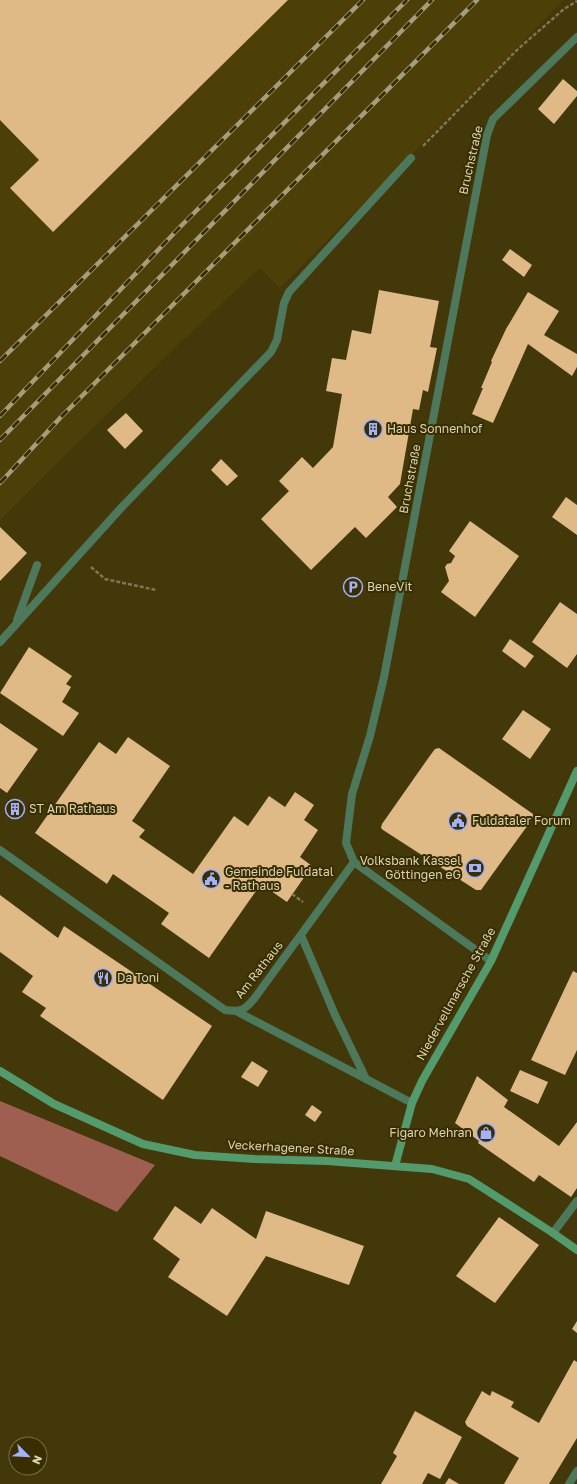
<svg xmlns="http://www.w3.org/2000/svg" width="577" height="1484" viewBox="0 0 577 1484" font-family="'Golos Text',sans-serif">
<rect width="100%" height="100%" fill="#43380a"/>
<path fill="#4c3f07" d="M0,0H564L280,288L260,268L181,342L33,487L0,521Z"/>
<path fill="#9e5f50" d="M0,1101L155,1165L117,1212L0,1156Z"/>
<path fill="#dfb986" d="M0,0H288L53,232L10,188L39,160L0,120Z
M563,79L577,91V96L554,124L538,109Z
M510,249L532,265L524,277L502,260Z
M379,290L439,301L430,347L437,348L428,392L423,390L419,410L413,409L400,484L388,497L397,507L366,538L355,527L311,570L261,519L289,491L279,481L302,457L313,468L333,447L342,394L326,391L332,358L346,360L352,330L371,334Z
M528,292L559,311L544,335L577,354V367L572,376L528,344L493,423L472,414L483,388H481L492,362L491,361L506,329Z
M126,413L143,431L125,449L107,430Z
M221,459L238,476L227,486L211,470Z
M566,497L577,505V535L552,517Z
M470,521L519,556L475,617L441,592L449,581L445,567L447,564L451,563L455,556L449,551Z
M0,527L27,553L0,581Z
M560,602L577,614V654L567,668L532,642Z
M510,639L534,656L525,668L502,651Z
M29,647L72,676L66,684L71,687L62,702L79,713L63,736L0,693Z
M523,710L551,729L530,759L502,739Z
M0,723L38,749L7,793L0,788Z
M128,737L170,766L132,821L145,830L139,837L193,874L234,816L248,826L269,796L285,807L295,792L314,805L304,820L318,830L300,857L312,866L287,902L261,884L209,958L161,924L169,913L113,874L107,884L35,833L99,742L116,754Z
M439,748L533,814V818L481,890H476L383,830L381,828L382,824L429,757L435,749Z
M15,801L22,806L15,816L8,811Z
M0,895L58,938L64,926L212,1026L163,1100L40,1016L46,1008L22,992L33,976L0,952Z
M573,971L577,973V1050L565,1075L531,1060Z
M252,1061L268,1071L258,1087L241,1077Z
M520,1070L548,1082L538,1104L510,1091Z
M477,1076L508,1100L504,1107L559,1146L577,1122V1188L571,1197L539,1175L534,1182L478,1143L479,1141L455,1123Z
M312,1105L322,1112L315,1122L305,1115Z
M175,1206L201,1224L212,1208L256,1239L266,1211L364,1246L349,1285L266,1256L227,1316L168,1277L180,1259L153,1239Z
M499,1217L539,1245L495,1303L456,1276Z
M577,1321V1333L572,1329Z
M574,1360L577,1362V1438L549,1484H504L519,1458L467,1426L465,1422L482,1391L490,1396L492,1391L514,1402L511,1407L539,1423Z
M415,1411L462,1437L440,1479L428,1473L422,1484H381L397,1456L393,1453Z
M449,1478L459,1484H445Z"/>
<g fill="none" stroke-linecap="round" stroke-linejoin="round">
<path stroke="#80764f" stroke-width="2.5" stroke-dasharray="4 2" stroke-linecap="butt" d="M423,146L518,49L564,9L577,1
M91,567L105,579L156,590
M292,894L303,902"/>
<path stroke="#4d785b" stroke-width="8" d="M17,620L37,565
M0,642L121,508L271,352L277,340L284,303L289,292L411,158
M553,1233L577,1201"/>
<path stroke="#4d785b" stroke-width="8" d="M0,850L225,1010C240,1012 244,1011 254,999L354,862L491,961
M354,862L346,843L352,794L370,736L384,677L487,135L493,119L577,37
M301,935L335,1015L366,1079
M236,1011L412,1103
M569,1484L577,1471"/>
<path stroke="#539a6d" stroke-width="8" d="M0,1071L54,1104L143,1144L195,1155L254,1159L327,1161L432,1169L469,1179L553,1233L577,1250
M395,1166L412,1103L422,1081L491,961L577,771"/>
<defs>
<path id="rail" d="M0,361L363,0
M0,416L181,226L407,0
M0,440L432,0
M0,483L61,417L477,0"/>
</defs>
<use href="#rail" stroke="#a69d7b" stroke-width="4.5"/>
<use href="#rail" stroke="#392e00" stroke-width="3" stroke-dasharray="9" stroke-linecap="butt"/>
</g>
<defs>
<symbol id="building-ring" viewBox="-11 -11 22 22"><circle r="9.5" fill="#392e00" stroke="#a2b2fd" stroke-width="1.5"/><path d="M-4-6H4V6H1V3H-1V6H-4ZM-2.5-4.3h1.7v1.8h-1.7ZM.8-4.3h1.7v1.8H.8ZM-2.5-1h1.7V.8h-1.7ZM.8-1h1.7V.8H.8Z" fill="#a2b2fd"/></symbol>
<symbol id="parking-ring" viewBox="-11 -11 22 22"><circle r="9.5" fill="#392e00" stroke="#a2b2fd" stroke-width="1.5"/><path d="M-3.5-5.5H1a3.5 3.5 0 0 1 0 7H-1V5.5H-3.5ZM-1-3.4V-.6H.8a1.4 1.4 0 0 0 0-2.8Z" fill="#a2b2fd"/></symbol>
<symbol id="civic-ring" viewBox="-11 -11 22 22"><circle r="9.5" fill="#392e00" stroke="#a2b2fd" stroke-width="1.5"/><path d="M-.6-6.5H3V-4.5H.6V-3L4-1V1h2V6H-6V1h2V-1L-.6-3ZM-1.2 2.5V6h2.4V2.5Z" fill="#a2b2fd"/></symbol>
<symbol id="bank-ring" viewBox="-11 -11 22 22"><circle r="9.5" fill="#392e00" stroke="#a2b2fd" stroke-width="1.5"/><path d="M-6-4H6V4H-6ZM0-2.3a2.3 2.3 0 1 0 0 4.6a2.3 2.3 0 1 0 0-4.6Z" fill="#a2b2fd"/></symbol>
<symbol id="restaurant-ring" viewBox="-11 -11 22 22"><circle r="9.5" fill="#392e00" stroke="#a2b2fd" stroke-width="1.5"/><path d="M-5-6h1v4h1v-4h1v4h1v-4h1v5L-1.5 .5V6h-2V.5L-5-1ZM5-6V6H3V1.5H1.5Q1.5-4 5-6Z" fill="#a2b2fd"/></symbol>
<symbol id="shop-ring" viewBox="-11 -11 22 22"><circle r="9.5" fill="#392e00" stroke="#a2b2fd" stroke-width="1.5"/><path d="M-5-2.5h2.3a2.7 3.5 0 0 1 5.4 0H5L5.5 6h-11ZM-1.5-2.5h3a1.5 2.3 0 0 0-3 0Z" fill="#a2b2fd"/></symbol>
</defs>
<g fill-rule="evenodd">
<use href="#building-ring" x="362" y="418" width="22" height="22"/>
<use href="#parking-ring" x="342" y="576" width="22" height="22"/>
<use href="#building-ring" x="4" y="798" width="22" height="22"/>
<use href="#civic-ring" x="447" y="810" width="22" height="22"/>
<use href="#bank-ring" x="464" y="857" width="22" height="22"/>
<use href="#civic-ring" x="200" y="868" width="22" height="22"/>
<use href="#restaurant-ring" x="92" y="967" width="22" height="22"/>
<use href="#shop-ring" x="475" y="1122" width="22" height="22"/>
</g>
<g text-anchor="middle" stroke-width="4" stroke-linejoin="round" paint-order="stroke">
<g font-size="12" fill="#dbd3b6" stroke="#392e00">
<text transform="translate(471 160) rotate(-77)" y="4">Bruchstraße</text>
<text transform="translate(410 479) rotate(-79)" y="4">Bruchstraße</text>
<text transform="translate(259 970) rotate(-52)" y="4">Am Rathaus</text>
<text transform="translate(456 994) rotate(-61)" y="4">Niedervellmarsche Straße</text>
<text transform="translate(291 1148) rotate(3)" y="4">Veckerhagener Straße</text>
</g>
<g font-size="12" fill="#dbd3b6" stroke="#392e00" text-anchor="start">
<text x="387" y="433">Haus Sonnenhof</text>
<text x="367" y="591">BeneVit</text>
<text x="29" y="813">ST Am Rathaus</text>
<text x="472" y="825">Fuldataler Forum</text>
<text x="461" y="865" text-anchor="end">Volksbank Kassel<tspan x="461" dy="14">Göttingen eG</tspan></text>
<text x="225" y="876">Gemeinde Fuldatal<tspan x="225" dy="14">- Rathaus</tspan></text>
<text x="117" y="982">Da Toni</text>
<text x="472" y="1137" text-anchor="end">Figaro Mehran</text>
</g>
</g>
<g transform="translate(28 1456) rotate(114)"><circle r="19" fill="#392e00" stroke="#7a7049"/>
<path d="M0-3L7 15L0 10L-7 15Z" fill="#a2b2fd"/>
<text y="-6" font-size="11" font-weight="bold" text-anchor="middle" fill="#dbd3b6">N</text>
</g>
</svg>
